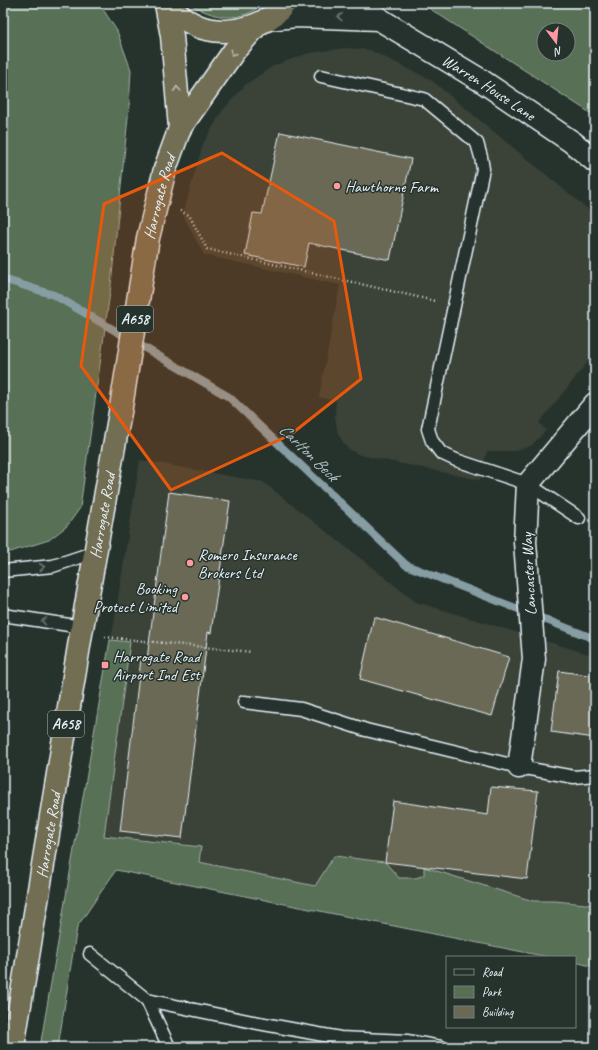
<svg xmlns="http://www.w3.org/2000/svg" width="598" height="1050" viewBox="0 0 598 1050" font-family="Caveat,sans-serif">
<rect width="100%" height="100%" fill="#26332d"/>
<filter id="ink" filterUnits="userSpaceOnUse"><feTurbulence type="fractalNoise" baseFrequency=".025" numOctaves="2"/><feDisplacementMap in="SourceGraphic" scale="8" xChannelSelector="R" yChannelSelector="G"/><feConvolveMatrix kernelMatrix="1 2 1 2 8 2 1 2 1" color-interpolation-filters="sRGB"/></filter>
<g filter="url(#ink)">
<path fill="#3a4339" d="M346,48L370,50L431,80L595,215V353L539,423L546,430L531,446L514,451H487L480,480L360,455L347,448L338,434L335,417L336,401L319,397L340,285L204,255L183,215L203,144L222,111L245,85L273,66L309,53Z
M140,460L263,482L416,602L595,656V931L72,861L110,640L113,630Z
M3,552L7,553L6,571L8,584L6,596H3Z"/>
<path fill="#586f54" stroke="#a0b0a6" fill-rule="evenodd" d="M3,3H99L117,31L131,70L129,107L111,285L80,508L67,526L49,540L7,553L3,552Z
M189,3H264C241,24 213,19 189,3Z
M421,3H595V116ZM544,30H568V54H544Z
M110,640L130,642L104,836L201,847L199,862L315,886L334,856L385,862L399,878H416L424,875V867L533,901H555L595,905V967L575,962V957H548L116,870L77,927L58,1047H40Z"/>
<g fill="none" stroke-linecap="round" stroke-linejoin="round">
<path stroke="#869da3" stroke-width="8" d="M3,279L54,295L229,397L406,565L595,639"/>
</g>
<path fill="#696954" stroke="#e8f1f8" d="M280,132L411,159L390,260L309,243L304,267L245,255L253,213L262,214Z
M169,492L230,501L211,633L208,632L182,838L120,831L141,659H147Z
M374,617L509,657L492,716L360,679Z
M559,671L595,676V738L551,732Z
M491,787L538,791L527,879L385,862L393,801L488,815Z"/>
<g fill="none" stroke-linecap="round" stroke-linejoin="round">
<defs>
<path id="lane" d="M321,76L424,99L477,143L481,157L483,169L428,429L432,441L441,453L456,460L528,484L579,518
M3,571L53,566L95,552
M3,615L82,627
M244,702L301,709L366,730L519,767L574,777L595,775
M90,954L147,1000L253,1022L340,1038L407,1041L441,1047
M147,1000L169,1047"/>
<path id="street" d="M519,767L534,659L525,542L528,484L595,404"/>
<g id="secondary">
<path id="s1" d="M363,3L379,19L482,81L572,142L595,161"/>
<path d="M267,19L296,16L379,19"/>
</g>
<g id="highway">
<path d="M166,3C176,14 192,26 207,29C233,35 269,26 285,3"/>
<path d="M166,4L172,36L180,128"/>
<path id="s2" d="M13,1047L81,634L122,401L148,238L165,169L180,128L234,51L258,24"/>
</g>
</defs>
<use href="#lane" stroke="#e8f1f8" stroke-width="15"/>
<use href="#street" stroke="#e8f1f8" stroke-width="25"/>
<use href="#secondary" stroke="#e8f1f8" stroke-width="25"/>
<use href="#highway" stroke="#e8f1f8" stroke-width="25"/>
<path stroke="#e8f1f8" stroke-width="2.5" stroke-dasharray="1 3" stroke-linecap="butt" d="M180,211L189,215L207,249L435,301
M105,637L252,652"/>
<use href="#lane" stroke="#26332d" stroke-width="12"/>
<use href="#street" stroke="#26332d" stroke-width="22"/>
<use href="#secondary" stroke="#26332d" stroke-width="22"/>
<use href="#highway" stroke="#726e52" stroke-width="22"/>
</g>
<defs><path id="oneway-chevron" d="M-2-3.5L2.5 0L-2 3.5" fill="none" stroke-width="1.6" stroke-linecap="round" stroke-linejoin="round"/></defs>
<g stroke="#6a7674">
<use href="#oneway-chevron" transform="translate(340 17) rotate(-178)"/>
<use href="#oneway-chevron" transform="translate(42 567) rotate(-6)"/>
<use href="#oneway-chevron" transform="translate(44 621) rotate(-171)"/>
</g>
<g stroke="#b9bdb6">
<use href="#oneway-chevron" transform="translate(233 53) rotate(128)"/>
<use href="#oneway-chevron" transform="translate(177 89) rotate(-94)"/>
</g>
</g>
<path fill="#e8590c" fill-opacity="0.2" stroke="#e8590c" stroke-width="3" stroke-linejoin="round" d="M222,153L334,221L361,379L290,435L171,490L81,366L104,204Z"/>
<g fill="#ff9aa2" stroke="#26332d" stroke-width="1.5">
<circle cx="337" cy="186" r="4"/>
<circle cx="190" cy="563" r="4"/>
<circle cx="185" cy="597" r="4"/>
<rect x="101" y="661" width="8" height="8" rx="2"/>
</g>
<g text-anchor="middle" stroke-width="3" stroke-linejoin="round" paint-order="stroke">
<g fill="#26332d" stroke="#aeb8bb" stroke-width="1">
<rect x="117" y="306" width="36" height="26" rx="3"/>
<rect x="48" y="711" width="36" height="26" rx="3"/>
</g>
<g font-size="15" font-weight="bold" fill="#e8f1f8">
<text x="135" y="324">A658</text>
<text x="66" y="729">A658</text>
</g>
<g font-size="16" fill="#e8f1f8" stroke="#26332d">
<text dy="6" stroke="none"><textPath href="#s1" startOffset="152">Warren House Lane</textPath></text>
<text dy="6" stroke="none"><textPath href="#s2" startOffset="863">Harrogate Road</textPath></text>
<text dy="6" stroke="none"><textPath href="#s2" startOffset="539">Harrogate Road</textPath></text>
<text transform="translate(528 574) rotate(-93)" y="6">Lancaster Way</text>
<text dy="6" stroke="none"><textPath href="#s2" startOffset="215">Harrogate Road</textPath></text>
</g>
<g font-size="16" fill="#e8f1f8" stroke="#26332d" text-anchor="start">
<text x="345" y="192">Hawthorne Farm</text>
<text x="198" y="560">Romero Insurance<tspan x="198" dy="18">Brokers Ltd</tspan></text>
<text x="177" y="594" text-anchor="end">Booking<tspan x="177" dy="18">Protect Limited</tspan></text>
<text x="113" y="662">Harrogate Road<tspan x="113" dy="18">Airport Ind Est</tspan></text>
</g>
<g font-size="17" font-style="italic" fill="#afc0c7" stroke="#26332d">
<text transform="translate(309 452) rotate(44)" y="6">Carlton Beck</text>
</g>
</g>
<rect width="598" height="1050" fill="none" stroke="#26332d" stroke-width="16"/>
<rect x="8" y="8" width="582" height="1034" fill="none" stroke="#e8f1f8" stroke-width="1.5" filter="url(#ink)"/>
<rect x="446" y="956" width="130" height="72" fill="#26332d" stroke="#747f7e"/>
<rect x="454" y="969" width="20" height="6" fill="#26332d" stroke="#747f7e"/>
<text x="482" y="976" font-size="12" fill="#e8f1f8">Road</text>
<rect x="454" y="986" width="20" height="12" fill="#586f54" stroke="#747f7e"/>
<text x="482" y="996" font-size="12" fill="#e8f1f8">Park</text>
<rect x="454" y="1006" width="20" height="12" fill="#696954" stroke="#747f7e"/>
<text x="482" y="1016" font-size="12" fill="#e8f1f8">Building</text>
<g transform="translate(556 42) rotate(164)"><circle r="19" fill="#26332d" stroke="#747f7e"/>
<path d="M0-3L7 15L0 10L-7 15Z" fill="#ff9aa2"/>
<text y="-6" font-size="11" font-weight="bold" text-anchor="middle" fill="#e8f1f8">N</text>
</g>
</svg>
